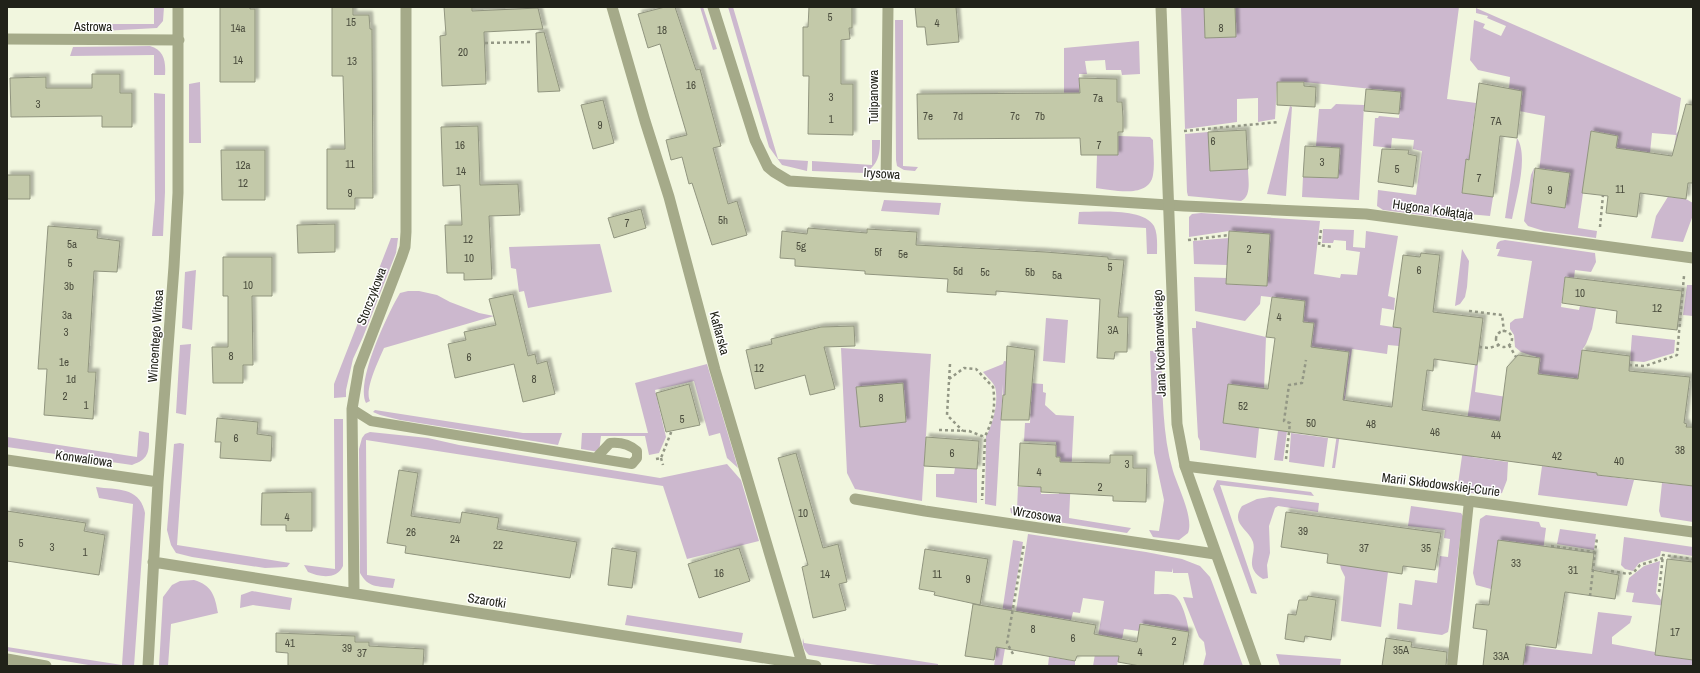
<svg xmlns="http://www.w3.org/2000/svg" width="1700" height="673" viewBox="0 0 1700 673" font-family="'Archivo Narrow',sans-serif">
<defs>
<filter id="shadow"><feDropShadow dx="3.5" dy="-3.5" stdDeviation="1" flood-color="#0004"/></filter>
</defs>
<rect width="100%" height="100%" fill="#f1f6de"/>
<path fill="#ccb8ce" d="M154,7H164L163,21L157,28L102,31L98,24H154Z
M700,7H703L717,49L713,50Z
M728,7H733L778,159L808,161L807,171L782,165L769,147Z
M1181,7H1459L1447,99L1476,103L1472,132L1500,136L1497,163L1466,160L1462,193L1493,197L1490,216L1468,214L1467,221L1383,210L1377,206L1378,190L1416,195L1422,151L1413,149L1414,140L1392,138L1391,148L1373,146L1375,118H1378L1379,116L1399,118L1401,92L1304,82H1277L1275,119L1258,122V98L1237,99V122L1185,129Z
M1476,8L1681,98L1676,134L1679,130L1674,149L1676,135L1652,133L1650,153L1615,149L1618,136L1592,131L1578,228L1597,231L1596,238L1544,231L1528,226L1524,221L1531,175L1534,168L1531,203L1565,208L1569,177L1554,175L1555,171L1546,169L1539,173L1545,116L1519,111L1509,89L1510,77L1478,70L1470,60L1474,20L1485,24L1483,28L1501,36L1506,26L1487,18L1488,16L1476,13Z
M895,20H903V166L918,167L915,171L904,170L897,166L896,160Z
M1139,41L1140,74L1122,75L1121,70H1106L1105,60L1085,61L1087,74H1079L1080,117H1064V48Z
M150,46C164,50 166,61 165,75H154V55L70,56L73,47Z
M200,82L201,143H189V84Z
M154,93L165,94V192L163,236H152L155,200Z
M1336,104L1364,105L1359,200L1302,197L1303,177L1338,178L1340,148L1316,146L1319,109H1331Z
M1290,106L1292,107L1286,196L1267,194Z
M1208,132L1248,169C1248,179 1252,196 1241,201L1188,196L1187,192L1185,134Z
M1118,136L1150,137L1153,140C1153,151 1155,164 1153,175C1149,199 1113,190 1096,188L1097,155H1118Z
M1517,138C1529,156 1516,198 1512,219L1505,218Z
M872,140H880C880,155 878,165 865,173L812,171V161L872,165Z
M1669,195V197L1686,199L1693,203V215L1683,242L1651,238L1656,216Z
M884,200L941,203L939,215L881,211Z
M1079,212C1098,212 1143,208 1154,226C1158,234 1157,246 1157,254H1147L1146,228L1078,224Z
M1201,213L1320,221L1314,274L1340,278L1341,274L1357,275L1360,252L1346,250V241L1334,240L1333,243H1322L1323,229L1354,230L1353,247L1365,248L1366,231L1398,236L1388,296L1395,298L1394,310L1382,308L1380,325L1399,328L1401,311L1399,299L1434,302L1428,358L1399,346L1388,345L1387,354L1352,349L1335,468H1332L1349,352L1332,350L1311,396L1303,322L1305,301L1261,296L1260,304L1245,321L1195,311L1194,277L1227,278L1226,284L1267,286L1270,234L1229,231L1189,237V217L1192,214Z
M391,238H398L396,253L363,337L353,359L346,390V397L334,398V384Z
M1229,238L1227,265L1194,264L1193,241Z
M1505,240L1595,253L1596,262L1591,272L1575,270L1574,278L1565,277L1561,307L1579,310L1580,306L1596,308L1592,329L1586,344L1582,350L1579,370L1591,381L1538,374L1540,358L1521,352L1515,347L1514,335L1510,329V323L1515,319L1523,318L1532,261L1497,256L1500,249H1496C1497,242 1498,241 1505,240Z
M600,244L612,292L528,308L524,291L519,292L516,269L511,268L509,247Z
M1462,249L1469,261L1467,287L1465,297L1460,304L1455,306Z
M196,270L192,330L182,328L185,272Z
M1687,285H1693V316L1683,315Z
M408,291H419L437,295L450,302L479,313L494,316L384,348C379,360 364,390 370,401L366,403C355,382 388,313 400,293Z
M1046,318L1068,320L1065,363L1043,361Z
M1196,321L1266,337L1264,389L1228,384L1223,423L1259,428L1256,458L1200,450V441L1198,437L1192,328H1196Z
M1632,335L1675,340L1674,353L1644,362L1630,361Z
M191,344L186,415L176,413L180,345Z
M841,348L931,354L922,501L855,489L847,473Z
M1150,351H1157L1161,355C1163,394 1162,434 1173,471C1178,487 1194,518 1188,533L1179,540L1153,537L1149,530L1159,531L1164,500L1154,453Z
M1004,361L1017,363L1016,382L1043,384V392L1046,393L1045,405L1056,415L1074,416L1069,518L1131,528L1127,533L1014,515L1011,513L1010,508L1017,509L1018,487H1041V494H1059L1060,457H1056V442L1024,441L1025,423H1030L1031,397L1003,395V384L996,506L985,504L986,436C993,425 999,400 995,387C993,382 986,376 983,372L1003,364Z
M707,364L738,468L727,458L720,433L709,436L694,381L655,390L666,437L659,453L649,455L645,436H601L599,452L581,449L582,433H648L635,383Z
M1475,365H1478L1475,392L1513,398L1515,423L1476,418L1472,457L1508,462L1507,480L1502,493L1492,496L1416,485L1408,478L1458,484Z
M1286,373L1288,424L1283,461L1274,460Z
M375,410L523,433H562L558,445L400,420L380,415L373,412Z
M334,419H343V566C337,580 319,577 308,572L304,565L335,569Z
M139,431L149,433C149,451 150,459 132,465L7,447V437L137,457Z
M370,432L428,438L459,445L660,478L727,464L741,480L759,541L687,559L663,486L366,440L367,575L395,579L393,588C378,586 368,588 360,573L359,449L362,438L365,434Z
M1591,432L1597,475L1634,480L1627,506L1538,495L1542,466L1574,470Z
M1291,433L1328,438L1324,467L1289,462Z
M180,443L184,444L177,545L290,563L287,567L265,568L192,557L176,553L171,545L167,530L174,444Z
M955,468L977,469V503L936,497V474H954Z
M1217,480L1311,492L1314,496L1220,485L1257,594L1251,593L1213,489Z
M1662,483L1693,486V522L1661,517L1659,511Z
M96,487C118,490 140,487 145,513L134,666H94L7,651V647L122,665L133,504L99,498Z
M1270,497L1319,503L1318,512L1278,506L1275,508L1269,526L1270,553L1267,565L1268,578L1263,579C1243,567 1257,555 1253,542C1248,528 1230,524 1242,506L1257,499Z
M1411,506L1461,513L1463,516L1449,627L1448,632L1442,635L1397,629L1399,603L1412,605L1415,580L1437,583L1440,556L1448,557L1450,539L1444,538L1445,530L1408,526Z
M1486,515L1539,522L1541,527L1546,528L1535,613L1532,558L1534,545L1498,541L1491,589L1476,585L1473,573L1480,519Z
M1560,529L1596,534L1594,550L1557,544Z
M1028,534L1146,552L1182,559L1200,566L1210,577L1212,582L1243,666H1203L1206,654L1204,642L1199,637L1183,597L1193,598L1188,573H1173V568L1172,572L1155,571L1154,594C1160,595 1167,593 1173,595C1182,598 1188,623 1189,632L1140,623L1139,631L1124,629L1117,666H1093L1104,601L1083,598L1080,613L1073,612L1071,620L1016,611Z
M1624,537L1693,547V556L1661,551L1660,556L1639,563L1633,571L1625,569L1621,565Z
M1013,540L1023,542L1002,666H994Z
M1339,560L1388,572L1381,627L1341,621L1345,577L1341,569Z
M1660,561L1656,593L1661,600L1662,595L1693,600V609L1632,602L1634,593L1626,592L1629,578L1644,566Z
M194,580C212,585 215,596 218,613L171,624L168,666H159L163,597L172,585L180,581Z
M252,591L292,598L290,610L253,605L240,608L241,595Z
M1598,612L1632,616L1630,623L1612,637V644L1655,652V655L1693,660V666H1523L1526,646L1592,654Z
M627,615L743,633L741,643L625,625Z
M803,638L804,643L938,664V666H884L809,655C804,650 802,646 803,638Z
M1276,654L1341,659L1340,666H1280Z
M1049,657L1075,661V666H1048Z"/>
<path fill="#c3c9a9" stroke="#91957f" filter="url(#shadow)" d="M220,7H250V9H255V82H220Z
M332,7H353V15H369L370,29H372L373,198H355V209H327V149H345L343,76H332Z
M444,7H472V11L538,8L543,29L484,32L486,84L442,86L440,36L446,35Z
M665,7H675L696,70L700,69L721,146L713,148L728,204L737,201L747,235L712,245L692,183L689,184L682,157L671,160L666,140L687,135L660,44L648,48L638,14Z
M809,7H852V28H849L850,39L841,40V84H853V135L808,134L809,76H803V27H808Z
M915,7H956L959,42L927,45L925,27H917Z
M1204,7H1235L1236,37L1205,38Z
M544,32L560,91L538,92L536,33Z
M92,74H120V93H132V127H102V116L11,117L10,78L46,77V88H92Z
M1079,78L1117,79V102H1122L1123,117V132H1118V155H1081L1080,138L918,139L917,94L1080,93Z
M1277,82H1304V86L1316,87L1315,107L1277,105Z
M1479,83L1522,91L1517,138L1500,136L1493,197L1462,193L1466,159L1469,160Z
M1366,89L1401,92L1399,114L1364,111Z
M603,100L614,143L593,149L581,105Z
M1686,104L1693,105V183H1688L1686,199L1640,193L1637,217L1606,213L1608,196L1582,193L1591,131L1618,136L1616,148L1672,156Z
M478,126L480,185L518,184L520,215L489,216L492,279L464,280V273H447L445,225H462L460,185L443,186L441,127Z
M1246,130L1248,169L1210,171L1208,132Z
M1305,146L1340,148L1338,178L1303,177Z
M1382,149L1409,150L1408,154L1417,156L1413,187L1378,182Z
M221,150H265V200H222Z
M1535,168L1570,173L1565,208L1531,203Z
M7,175H30V199H7Z
M641,209L646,228L614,238L608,218Z
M335,224V252L298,253L297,225Z
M48,226L98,230L97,238L120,241L117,272L94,271L88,372H96L93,419L44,415L47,369H38Z
M808,228L867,233V229L917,232L916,245L1045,252L1108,257V259L1124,260L1118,317H1128L1127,352H1115L1114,359L1097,358L1100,299L996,291V295L947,292L948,279L865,274V271L795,266V259L780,258L782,231L807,234Z
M1229,231L1270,234L1267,286L1226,284Z
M1421,253L1440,255L1433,312L1483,318L1477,365L1434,359L1433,371L1427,370L1422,410L1500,421L1507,367L1518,355L1540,358L1538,374L1578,379L1582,350L1630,356L1629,371L1690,377L1684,423L1687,424L1686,427H1693V486L1597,475V473L1223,423L1228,384L1268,389L1275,338L1266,337L1272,297L1305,301L1303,322L1314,323L1311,347L1349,352L1343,400L1392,407L1401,328L1393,327L1403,255L1420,257Z
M223,257H272V296H252L253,365H243V383H213L212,347H228V296H223Z
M1565,277L1682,291L1677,330L1616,323L1617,311L1562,303Z
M513,294L528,356L535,354L537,364L547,361L555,394L523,402L514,364L455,378L448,344L466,340L464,332L496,325L489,299Z
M854,326L855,346L824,347L835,389L810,395L805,375L755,389L746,350L772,344L771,339L821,327Z
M1007,346L1035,350L1029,420H1001L1003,395H1005Z
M903,383L906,422L860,427L856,387Z
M689,384L700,425L666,432L656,393Z
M217,418L258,422L257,434L272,436L271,461L220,458L221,442H215Z
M926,437L979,441L977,469L924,466Z
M1020,443L1056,445V457H1060V462L1110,463V455H1133V468H1147L1146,502L1113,501V496L1041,492V487L1018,486Z
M796,453L823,548L838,544L847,582L839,584L846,610L813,618L802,567L808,565L778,458Z
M399,470L418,473L411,516L460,523L462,512L499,518L497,529L577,542L570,578L405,553L406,546L387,543Z
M312,492V531H286V525H261L262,493Z
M7,511L86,523L84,531L105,535L99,575L7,561Z
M1286,512L1441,533L1435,570L1403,566L1402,574L1327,563L1328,554L1281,547Z
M1498,540L1594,553L1592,570L1619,575L1615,599L1565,592L1556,648L1526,644L1523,666H1483L1487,630L1473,628L1476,604L1489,605Z
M612,548L637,552L632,588L608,585Z
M739,548L750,581L699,598L688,564Z
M925,549L988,559L980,605L934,595L935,592L919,589Z
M1667,559L1693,562V660L1655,655Z
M1308,596L1336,600L1331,640L1305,636L1304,642L1285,639L1288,614L1296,615L1299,600H1307Z
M973,604L1096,625L1094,634L1137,642L1140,624L1189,632L1183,666H1140L1118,662L1119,656H1077L1075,661L996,647L994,660L965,656Z
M276,633L355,636V642H369V646L424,649L423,666H288V653L276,652Z
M1386,638L1412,642L1411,647L1447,652L1446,666H1382Z"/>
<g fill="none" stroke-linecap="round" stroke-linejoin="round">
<path stroke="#939785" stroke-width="2.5" stroke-dasharray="3 3" stroke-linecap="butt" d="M485,43L530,42
M1184,131L1279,122
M1600,227L1603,195
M1321,230L1319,245L1333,247
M1188,240L1229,235
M1469,311L1502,315L1504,332
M1496 339a8 8 0 1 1 16 0a8 8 0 1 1-16 0Z
M1509,345L1516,357
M1479,347L1489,348L1499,345
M950,364L947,415L963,431
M1629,365L1645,366L1677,355L1684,276
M949,379L964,368L976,369L993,387C996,405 993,422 984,438
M939,430L969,431L982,436L985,440L982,500
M661,458L663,465
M656,459L661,458L672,430
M1286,459L1290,423L1284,421L1289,385L1302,383L1306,360
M1551,546L1595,552L1597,538
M1611,571L1628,574L1634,572L1640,565L1663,558
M1659,592L1663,555L1693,559
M1590,596L1595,552
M1013,654L1007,643L1024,544"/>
<path stroke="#a5aa89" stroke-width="10" d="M352,409L371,421L632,464L637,458V451C629,444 620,442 610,443L596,458
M1452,666L1469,501"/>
<path stroke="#a5aa89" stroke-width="11" d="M612,7L645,121L669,197L715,370L803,666
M713,7L755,140L768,167L774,172L789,181L1184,206L1366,214L1693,258
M7,39L179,40
M886,187L888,7
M7,460L158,482
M1185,466L1469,501L1693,532
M855,499L925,511L1215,554
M153,562L816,666
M354,593L352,409L359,368L402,256L405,247L406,232V7
M7,659L46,666
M148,666L158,482L174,266L178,193V7"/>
<path stroke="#a5aa89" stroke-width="11" d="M1161,7L1177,424L1185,466L1256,666"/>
</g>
<g text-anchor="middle" stroke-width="3" stroke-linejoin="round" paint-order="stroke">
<g font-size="11" fill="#4a4c3d">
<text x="830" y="21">5</text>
<text x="351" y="26">15</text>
<text x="937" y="27">4</text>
<text x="238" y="32">14a</text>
<text x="1221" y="32">8</text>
<text x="662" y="34">18</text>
<text x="463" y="56">20</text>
<text x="238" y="64">14</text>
<text x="352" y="65">13</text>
<text x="691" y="89">16</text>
<text x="831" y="101">3</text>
<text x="1098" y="102">7a</text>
<text x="38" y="108">3</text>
<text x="928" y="120">7e</text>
<text x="958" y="120">7d</text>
<text x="1015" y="120">7c</text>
<text x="1040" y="120">7b</text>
<text x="831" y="123">1</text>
<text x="1496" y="125">7A</text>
<text x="600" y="129">9</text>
<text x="1213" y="145">6</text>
<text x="460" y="149">16</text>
<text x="1099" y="149">7</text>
<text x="1322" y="166">3</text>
<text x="350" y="168">11</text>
<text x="243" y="169">12a</text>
<text x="1397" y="173">5</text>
<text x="461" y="175">14</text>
<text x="1479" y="182">7</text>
<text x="243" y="187">12</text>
<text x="1620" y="193">11</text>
<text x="1550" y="194">9</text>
<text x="350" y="197">9</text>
<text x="723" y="224">5h</text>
<text x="627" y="227">7</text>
<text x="468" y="243">12</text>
<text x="72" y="248">5a</text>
<text x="801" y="250">5g</text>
<text x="1249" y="253">2</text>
<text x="878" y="256">5f</text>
<text x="903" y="258">5e</text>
<text x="469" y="262">10</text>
<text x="70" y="267">5</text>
<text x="1110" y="271">5</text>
<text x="1419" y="274">6</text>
<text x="958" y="275">5d</text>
<text x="985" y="276">5c</text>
<text x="1030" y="276">5b</text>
<text x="1057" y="279">5a</text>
<text x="248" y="289">10</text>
<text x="69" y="290">3b</text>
<text x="1580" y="297">10</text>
<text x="1657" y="312">12</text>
<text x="67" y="319">3a</text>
<text x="1279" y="321">4</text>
<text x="1113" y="334">3A</text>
<text x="66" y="336">3</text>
<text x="231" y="360">8</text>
<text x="469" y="361">6</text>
<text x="64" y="366">1e</text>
<text x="759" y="372">12</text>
<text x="71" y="383">1d</text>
<text x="534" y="383">8</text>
<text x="65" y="400">2</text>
<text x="881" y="402">8</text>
<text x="86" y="409">1</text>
<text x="1243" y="410">52</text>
<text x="682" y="423">5</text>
<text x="1311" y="427">50</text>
<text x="1371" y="428">48</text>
<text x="1435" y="436">46</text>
<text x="1496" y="439">44</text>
<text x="236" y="442">6</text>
<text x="1680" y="454">38</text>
<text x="952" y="457">6</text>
<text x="1557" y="460">42</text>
<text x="1619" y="465">40</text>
<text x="1127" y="468">3</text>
<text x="1039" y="476">4</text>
<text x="1100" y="491">2</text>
<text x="803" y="517">10</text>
<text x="287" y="521">4</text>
<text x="1303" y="535">39</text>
<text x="411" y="536">26</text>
<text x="455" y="543">24</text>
<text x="21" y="547">5</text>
<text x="498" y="549">22</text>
<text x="52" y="551">3</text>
<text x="1364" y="552">37</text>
<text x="1426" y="552">35</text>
<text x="85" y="556">1</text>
<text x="1516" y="567">33</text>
<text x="1573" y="574">31</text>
<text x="719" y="577">16</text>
<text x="825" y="578">14</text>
<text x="937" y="578">11</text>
<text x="968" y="583">9</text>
<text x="1033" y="633">8</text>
<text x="1675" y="636">17</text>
<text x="1073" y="642">6</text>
<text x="1174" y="645">2</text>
<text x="290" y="647">41</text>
<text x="347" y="652">39</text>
<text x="1401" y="654">35A</text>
<text x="1140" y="656">4</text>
<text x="362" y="657">37</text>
<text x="1501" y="660">33A</text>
</g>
<g font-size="13" fill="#212219" stroke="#fff">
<text x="93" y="31">Astrowa</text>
<text transform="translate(873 97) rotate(-90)" y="5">Tulipanowa</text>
<text transform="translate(882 173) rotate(4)" y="5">Irysowa</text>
<text transform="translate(1433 209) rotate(8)" y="5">Hugona Kołłątaja</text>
<text transform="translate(371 296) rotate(-69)" y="5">Storczykowa</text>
<text transform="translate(720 333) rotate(75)" y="5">Kaflarska</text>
<text transform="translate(155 336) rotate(-86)" y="5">Wincentego Witosa</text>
<text transform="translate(1159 343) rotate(-92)" y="5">Jana Kochanowskiego</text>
<text transform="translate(84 458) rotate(8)" y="5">Konwaliowa</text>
<text transform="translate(1441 484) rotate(7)" y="5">Marii Skłodowskiej-Curie</text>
<text transform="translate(1037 514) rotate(9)" y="5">Wrzosowa</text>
<text transform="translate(487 600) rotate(9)" y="5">Szarotki</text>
</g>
</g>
<rect width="1700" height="673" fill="none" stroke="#212219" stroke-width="16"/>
</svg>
